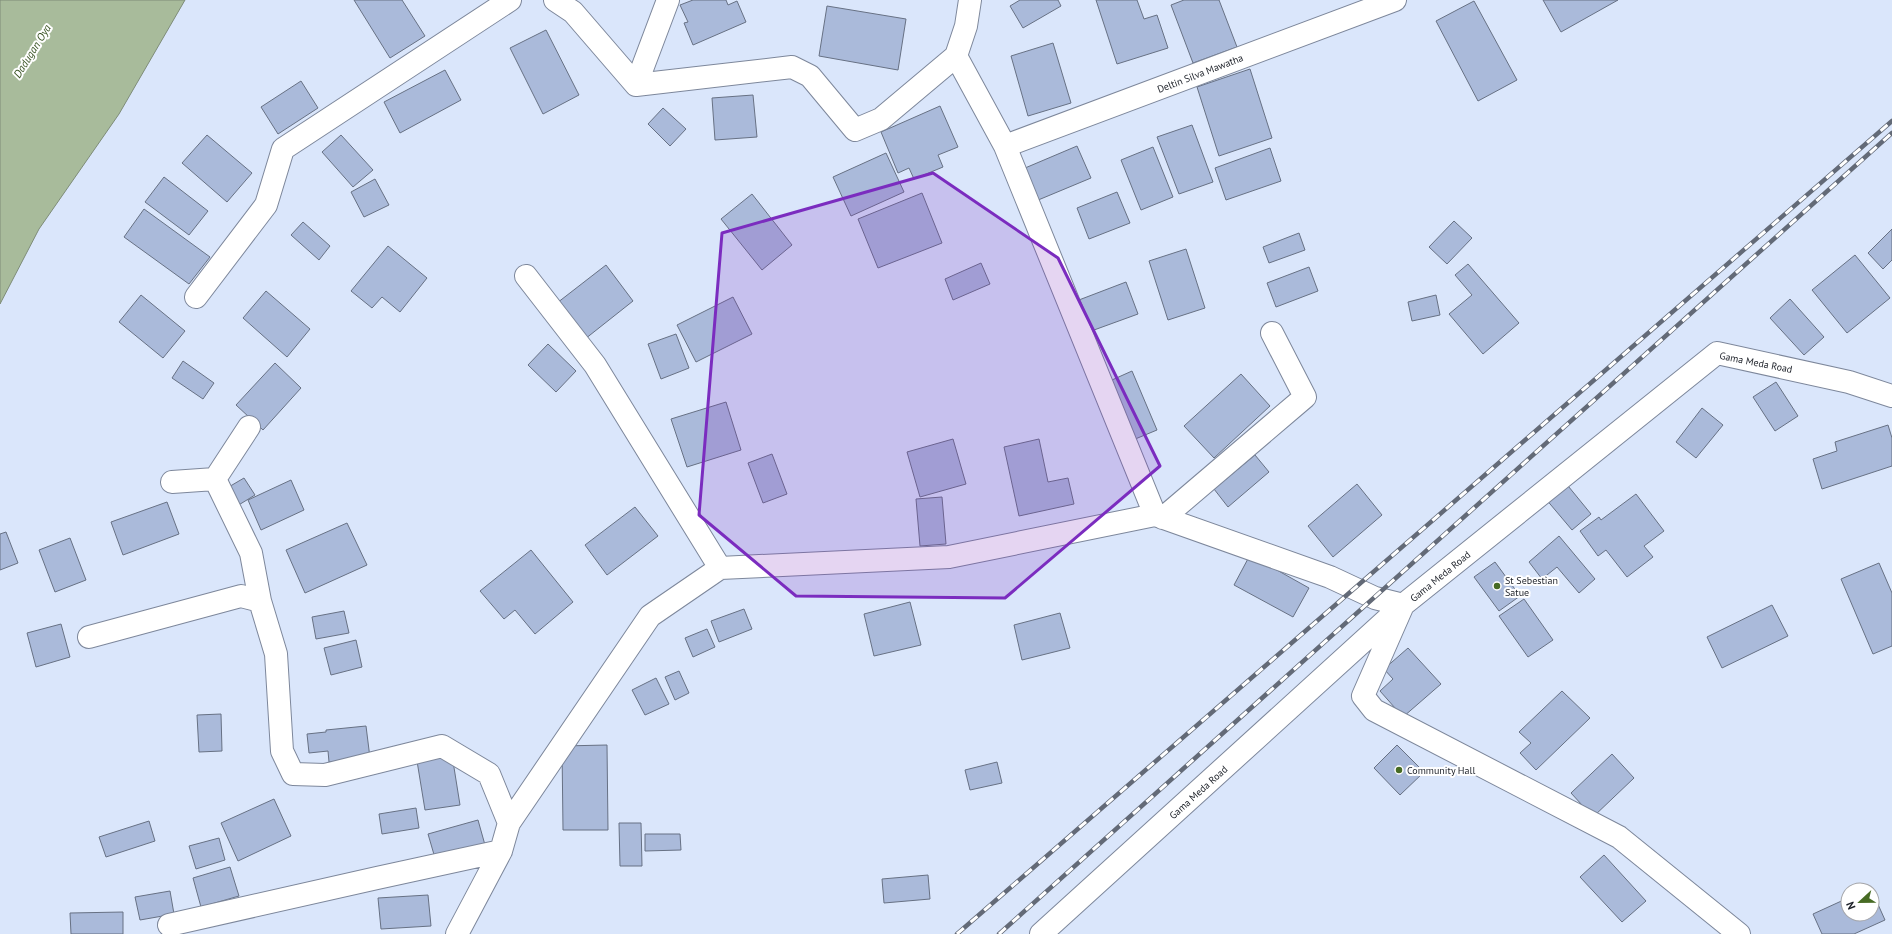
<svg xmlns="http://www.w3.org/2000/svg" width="1892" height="934" viewBox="0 0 1892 934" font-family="'PT Sans',sans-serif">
<rect width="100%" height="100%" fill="#dae6fb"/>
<path fill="#a8bb9b" stroke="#7e8c78" d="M0,0H185L119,114L39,229L0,304Z"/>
<path fill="#aabada" stroke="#677184" d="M354,0H402L425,36L390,58Z
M693,0H726L728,5L737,1L746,22L693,45L684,23L688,22L680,5Z
M1020,0H1058L1061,6L1023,28L1010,6Z
M1096,0H1137L1144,19L1157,15L1168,48L1117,64Z
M1184,0H1219L1237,47L1193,63L1171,5Z
M1543,0H1618L1561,32Z
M1474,1L1517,80L1478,101L1436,21Z
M827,6L906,19L898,70L819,56Z
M546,30L579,95L543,114L510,48Z
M1053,43L1071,103L1028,116L1011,56Z
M1250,69L1272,138L1219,156L1197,87Z
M445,70L461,100L400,133L384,102Z
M301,81L318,108L278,134L261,107Z
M753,95L757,137L715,140L712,98Z
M940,106L958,147L938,155L943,167L914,179L909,168L898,173L881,132Z
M663,108L686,129L670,146L648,124Z
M1192,125L1213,182L1179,194L1157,137Z
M207,135L252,173L227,202L182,163Z
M341,135L373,170L353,187L322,152Z
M1077,146L1091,178L1031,203L1018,171Z
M1153,147L1173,197L1141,210L1121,160Z
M1270,148L1281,181L1226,200L1215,168Z
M886,153L904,192L851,216L833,177Z
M164,177L208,211L189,235L145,202Z
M375,179L389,205L364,217L351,192Z
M1117,192L1130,223L1089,239L1077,208Z
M922,193L942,243L878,268L858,219Z
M752,194L792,245L762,270L721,219Z
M144,209L210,257L189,284L124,237Z
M1454,221L1472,238L1447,264L1429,247Z
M303,222L330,246L319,260L291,235Z
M1892,229V260L1883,269L1868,253Z
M1299,233L1305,250L1269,263L1263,247Z
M388,246L427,278L400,312L382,297L372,308L351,291Z
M1186,249L1205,308L1168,320L1149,261Z
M1855,255L1890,298L1847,333L1812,290Z
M981,263L990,284L953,300L945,279Z
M1468,264L1519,323L1483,354L1449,314L1472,295L1455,275Z
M606,265L633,301L585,339L557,303Z
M1309,267L1318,291L1276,307L1267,283Z
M1126,282L1138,314L1083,334L1071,303Z
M266,291L310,329L287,357L243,318Z
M141,295L185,331L163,358L119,322Z
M1436,295L1440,315L1412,321L1408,302Z
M733,297L752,334L696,362L677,325Z
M1790,299L1824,337L1804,355L1770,318Z
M676,334L689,368L661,379L648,344Z
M548,344L576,371L556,392L528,365Z
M183,361L214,383L203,399L172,378Z
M275,363L301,388L263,430L236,405Z
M1132,371L1157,430L1128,442L1103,384Z
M1241,374L1270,406L1214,458L1184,426Z
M1776,382L1798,416L1775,431L1753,397Z
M726,402L741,450L687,467L671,419Z
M1702,408L1723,425L1696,458L1676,442Z
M1888,425L1892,438V466L1822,489L1813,459L1837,451L1835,442Z
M953,439L966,484L920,497L907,452Z
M1039,439L1048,482L1068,478L1074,504L1019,516L1004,447Z
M772,454L787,494L763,503L748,463Z
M1255,455L1269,472L1228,507L1214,489Z
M244,478L255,495L237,506L227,488Z
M291,480L304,510L261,530L248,500Z
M1564,481L1591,514L1572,530L1545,498Z
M1357,484L1382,515L1333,557L1308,526Z
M1636,494L1664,531L1644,546L1653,557L1627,577L1606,550L1598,556L1580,531L1599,517L1601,520Z
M942,497L946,544L920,546L916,499Z
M167,502L179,534L123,555L111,522Z
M635,507L658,536L607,575L585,545Z
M347,523L367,565L305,593L286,550Z
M6,532L18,563L0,570V534Z
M1559,536L1595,579L1579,593L1557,567L1542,579L1529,562Z
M70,538L86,580L55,592L39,550Z
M531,550L573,602L535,634L515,610L504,619L480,591Z
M1250,555L1309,588L1293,617L1234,585Z
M1495,562L1520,596L1499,611L1474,577Z
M1879,563L1892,593V646L1873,654L1841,579Z
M1524,599L1553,640L1528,657L1499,616Z
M910,602L921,645L874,656L864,614Z
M1772,605L1788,636L1722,668L1707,637Z
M744,609L752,629L719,642L711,621Z
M344,611L349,633L316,639L312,617Z
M1060,613L1070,648L1022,660L1014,625Z
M61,624L70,657L36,667L27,633Z
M707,629L715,647L693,657L685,638Z
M356,640L362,667L331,675L324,648Z
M1408,648L1441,684L1403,717L1380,691L1393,679L1384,669Z
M679,671L689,693L675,700L665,677Z
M656,678L669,704L645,715L632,690Z
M1562,691L1590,718L1536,770L1520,753L1531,743L1519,732Z
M221,714L222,751L199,752L197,715Z
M366,726L370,758L329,762L328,751L309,753L307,734L326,732V730Z
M607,745L608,830H563L562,746Z
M1397,745L1424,772L1400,795L1374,768Z
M1612,754L1634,778L1593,817L1571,793Z
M452,755L460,805L425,810L417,761Z
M997,762L1002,783L970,790L965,770Z
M274,799L291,836L238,861L221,823Z
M416,808L419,828L382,834L379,814Z
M478,820L485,845L435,858L428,834Z
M149,821L155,841L106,857L99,837Z
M619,823H641L642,866H620Z
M645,834H680L681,850L645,851Z
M219,838L225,860L196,869L189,846Z
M1604,855L1646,901L1622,922L1580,877Z
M230,867L239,896L201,907L193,878Z
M928,875L930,899L884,903L882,879Z
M170,891L174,914L140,920L135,897Z
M1872,891L1885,920L1854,934H1822L1813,914L1848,898V914H1872Z
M428,895L431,926L381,929L378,898Z
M123,912V934H71L70,913Z"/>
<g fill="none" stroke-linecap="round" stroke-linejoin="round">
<defs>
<path id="minor" d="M555,0L573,12L636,85L792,67L810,76L855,130L881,119L956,56L1005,146L1155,515L1330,577L1375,598L1403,605L1363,696L1374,710L1619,837L1739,934
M956,56L966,26L970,0
M636,85L668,0
M1005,146L1395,0
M196,297L266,205L283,149L510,0
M249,427L215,479L251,553L260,601
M172,482L215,479
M1163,518L1305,397L1272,333
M720,568L949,557L1155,515
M89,637L241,596L260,601L276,654L282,751L293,774L325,775L442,746L489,774L509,823
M169,925L377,878L501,851
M457,934L501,851L509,823L650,616L720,568L595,365L526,276
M1041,934L1403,605L1717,353L1849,382L1892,396"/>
</defs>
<use href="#minor" stroke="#7d879b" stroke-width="24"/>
<use href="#minor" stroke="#fff" stroke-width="22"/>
<defs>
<path id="rail" d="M957,934L1892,121
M999,934L1892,133"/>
</defs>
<use href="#rail" stroke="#636a77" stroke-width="4.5"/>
<use href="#rail" stroke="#fff" stroke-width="3" stroke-dasharray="9" stroke-linecap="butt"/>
</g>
<path fill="#7b2cbf" fill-opacity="0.2" stroke="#7b2cbf" stroke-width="3" stroke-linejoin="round" d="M933,173L1058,258L1160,466L1005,598L796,596L699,515L722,233Z"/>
<g fill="#476b24" stroke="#fff" stroke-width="1.5">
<circle cx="1497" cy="586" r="4"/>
<circle cx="1399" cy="770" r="4"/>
</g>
<g text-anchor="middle" stroke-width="4" stroke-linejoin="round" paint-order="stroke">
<g font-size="10" fill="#1b1f27" stroke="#fff">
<text transform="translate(1200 73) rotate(-21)" y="4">Deltin Silva Mawatha</text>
<text transform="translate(1756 362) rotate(11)" y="4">Gama Meda Road</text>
<text transform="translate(1440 576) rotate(-39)" y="4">Gama Meda Road</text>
<text transform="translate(1198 792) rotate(-42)" y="4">Gama Meda Road</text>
</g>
<g font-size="10" fill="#1b1f27" stroke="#fff" text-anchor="start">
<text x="1505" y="584">St Sebestian<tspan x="1505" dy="12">Satue</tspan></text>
<text x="1407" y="774">Community Hall</text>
</g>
<g font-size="11" font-style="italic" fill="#385222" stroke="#fff">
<text transform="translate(32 51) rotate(-58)" y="4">Dadugan Oya</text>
</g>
</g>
<g transform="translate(1860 902) rotate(248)"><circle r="19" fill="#ffffff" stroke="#a4a5a9"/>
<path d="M0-3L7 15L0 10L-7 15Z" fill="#476b24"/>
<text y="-6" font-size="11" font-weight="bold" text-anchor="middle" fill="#1b1f27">N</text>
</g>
</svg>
